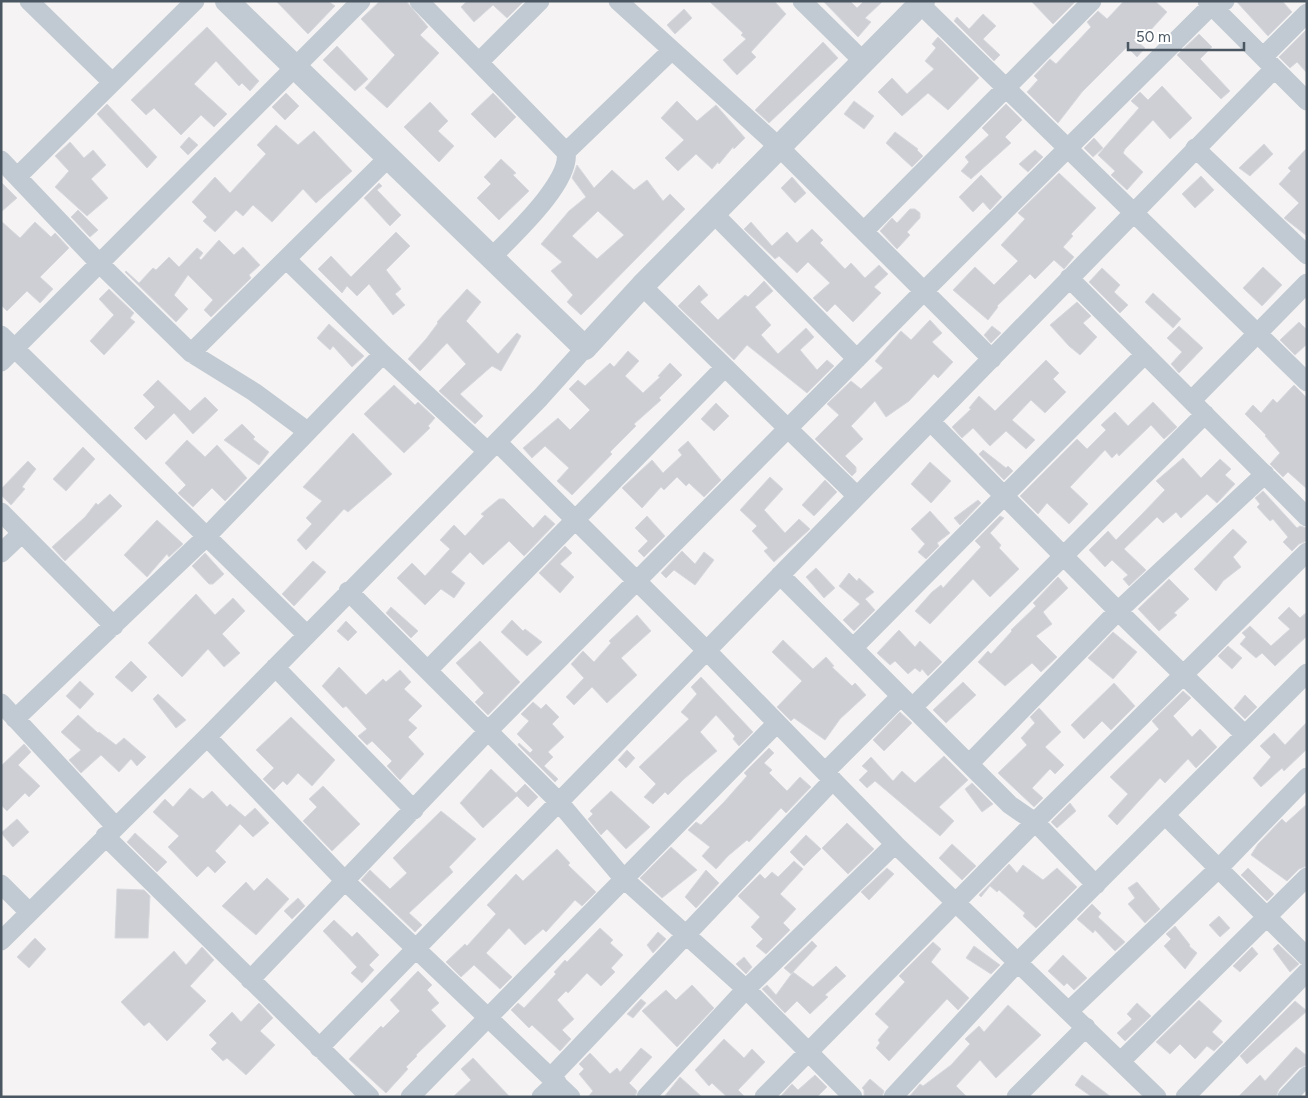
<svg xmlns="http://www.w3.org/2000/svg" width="1308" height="1098" viewBox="0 0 1308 1098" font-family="Figtree,sans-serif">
<rect width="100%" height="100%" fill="#f5f3f3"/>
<path fill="#cdcfd5" stroke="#d7d9de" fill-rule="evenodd" d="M276,1H328L335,6L308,34Z
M380,1H406L428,27L420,35L439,53L387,108L365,88L395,55L361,19Z
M467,1H524L507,18L493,5L474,22L461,7Z
M709,1H774L786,14L751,52L756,57L737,75L723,60L746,39L741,35L743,33Z
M823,1H850L857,8L864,1H883L865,18L871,22L858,37Z
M1031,1H1076L1053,24Z
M1124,1H1155L1167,12L1139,43L1145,48L1137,57L1127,47L1082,92L1058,123L1027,92L1038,80L1034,76L1050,59L1056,64L1091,27L1087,22L1098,11L1107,19Z
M1236,1H1282L1292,12L1268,36Z
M684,9L692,18L675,34L667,25Z
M983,14L996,26L983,39L1000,55L994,61L954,21L957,17L969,29Z
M207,27L259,81L250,91L242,83L239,86L216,61L194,84L227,114L214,127L201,115L181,135L154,108L146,115L131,100Z
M1307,29V73L1297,62L1290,68L1279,57Z
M1199,34L1212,47L1200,59L1230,91L1221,99L1177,55Z
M938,37L979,78L948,110L928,93L902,116L878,92L892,78L907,94L934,69L925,61L936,48L932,44Z
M823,42L838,58L769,123L755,110Z
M337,46L368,79L355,91L323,60Z
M1162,86L1192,118L1170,139L1153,120L1125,149L1123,153L1143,172L1127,190L1111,175L1115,171L1098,155L1139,108L1131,101L1140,92L1148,100Z
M286,93L299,106L285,120L272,107Z
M493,93L516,117L495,138L471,114Z
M677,101L697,121L716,105L745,138L734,149L733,147L719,164L718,162L712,169L696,154L678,171L665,158L684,140L661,118Z
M854,101L874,116L864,129L844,114Z
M430,102L448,121L438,131L454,146L439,162L404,127Z
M107,104L157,157L147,168L97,114Z
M1006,104L1022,120L1005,137L1011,143L971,179L961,171L969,162L965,157L989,135L982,128Z
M276,125L298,145L314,131L352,171L316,203L303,189L272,222L253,205L243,216L236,210L215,232L203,221L207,217L192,202L215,177L230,193L266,154L257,145Z
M895,132L918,149L917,150L923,156L912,167L886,143Z
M189,137L198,145L188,155L180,147Z
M1094,138L1103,148L1093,157L1084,148Z
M70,142L84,158L93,150L106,165L91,179L108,198L87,216L55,187L69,171L55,156Z
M1264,144L1273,154L1250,176L1239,168Z
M1307,148V236L1284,218L1299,203L1279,184L1291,171L1288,168Z
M1035,150L1043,157L1028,172L1019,164Z
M501,159L516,173L513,175L529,191L499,220L477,198L491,184L484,177Z
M577,165L594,188L612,170L634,190L647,180L663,201L670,194L685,209L581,315L567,302L573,295L551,271L562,262L541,244L569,211L586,197L572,178ZM598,211L624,235L597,259L572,236Z
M1059,173L1096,208L1071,234L1073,236L1063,247L1074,257L1064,269L1054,260L1035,279L1030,274L997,306L998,307L988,320L953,290L975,267L994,285L1018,261L1001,245L1025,219L1018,213Z
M981,175L1002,197L990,210L983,202L973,212L959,197Z
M1201,176L1214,190L1195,208L1182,194Z
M792,177L806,193L795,203L781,188Z
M1,182L17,198L1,212Z
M379,183L382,186L377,190L401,215L390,226L364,198Z
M910,209H915L920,213V218L907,232L910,235L897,249L880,231L892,218L897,223Z
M78,210L98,230L90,237L71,217Z
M1,221L20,238L35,222L51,237L55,233L69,248L40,277L53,289L40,303L27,291L7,311L1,305Z
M751,222L772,246L787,232L797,243L812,229L823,240L820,243L845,269L851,263L865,278L879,265L888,274L874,287L881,293L853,322L835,304L827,312L813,298L830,283L808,262L797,273L779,256L775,259L744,229Z
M396,232L410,246L386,270L401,289L395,294L405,305L393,315L369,284L357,296L347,286L342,293L318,269L331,256L351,277Z
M219,240L234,255L243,247L260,265L249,275L251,278L211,317L204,310L213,300L188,275L174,295L188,309L176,322L125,272L126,271L139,283L153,268L156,270L169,257L179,267L197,248L203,253L199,258L201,260Z
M1263,267L1282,285L1262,306L1243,288Z
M1102,268L1120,285L1114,292L1128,305L1120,313L1089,282Z
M764,281L773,291L755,307L771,325L761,335L778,354L806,328L814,337L800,350L817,370L827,360L834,366L807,393L747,345L734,360L678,306L699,285L708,295L700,302L718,320L745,295L748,297Z
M109,289L134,313L130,318L135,322L104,355L90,341L114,315L99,299Z
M467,289L481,302L466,321L498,354L517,333L521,336L501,371L492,366L460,394L483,416L475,424L439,391L466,364L447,343L420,371L408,359L426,339L438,323L437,322Z
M1153,293L1181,319L1173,328L1145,302Z
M1077,302L1091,316L1083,323L1097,337L1080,355L1069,346L1050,325Z
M930,320L942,333L932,342L953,362L938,378L934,374L909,401L886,417L875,401L851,426L863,439L845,456L856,467V472L852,476L815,439L839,415L827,404L851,381L861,389L883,368L875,361L901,331L911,340Z
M1299,322L1307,330V344L1295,355L1280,340Z
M329,324L364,356L352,367L333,346L330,350L317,338Z
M992,326L1001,333L991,343L984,335Z
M1179,326L1203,348L1179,373L1171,364L1182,352L1167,338Z
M628,351L639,361L625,376L643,393L660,377L658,376L670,363L682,375L659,398L661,400L634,424L636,426L610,452L612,454L572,495L557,481L569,468L545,446L532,458L523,448L558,418L570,430L590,410L569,389L578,380L585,386L610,363L614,367Z
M1046,360L1059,373L1053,379L1066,392L1045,413L1031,400L1012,420L1035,440L1026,449L1006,431L990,446L973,428L962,438L952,427L971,409L969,408L979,396L995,411Z
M158,380L190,411L205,397L218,410L193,434L174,413L146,440L134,428L155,407L143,395Z
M394,385L415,405L418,402L435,418L428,426L430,428L404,453L364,414Z
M1294,385L1307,398V489L1288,472L1283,477L1270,464L1280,453L1265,436L1266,435L1245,414L1253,405L1261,413L1273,399L1277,403Z
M1153,402L1177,427L1164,439L1151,425L1119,456L1117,453L1112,458L1105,450L1070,487L1088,504L1069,524L1047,503L1038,514L1020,496L1077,439L1087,449L1106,430L1101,425L1115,412L1128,426Z
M716,403L729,416L714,431L701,419Z
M242,424L255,437L253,439L269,452L259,465L224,440Z
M353,433L392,474L348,512L344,509L306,550L297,540L312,524L306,518L322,501L303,487Z
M187,440L205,457L217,445L247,478L225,501L212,488L193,507L178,493L186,485L165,463Z
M688,441L721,480L704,497L689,483L686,486L677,477L664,490L661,487L642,508L622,488L652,460L663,473L682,455L678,450Z
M83,447L95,459L66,491L53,479Z
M983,450L1006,468L1008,466L1013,471L1004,480L979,454Z
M1183,458L1201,478L1220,459L1231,469L1225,475L1235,484L1217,503L1207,494L1181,518L1176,512L1163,523L1157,517L1124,549L1146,570L1129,586L1123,579L1128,575L1112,560L1105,567L1089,550L1108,531L1116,540L1142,514L1165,490L1156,481Z
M28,461L36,469L22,487L25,489L11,505L1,495V489Z
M930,462L951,481L931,503L911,484Z
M770,477L783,489L764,510L785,533L799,519L810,529L774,562L764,551L768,548L752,531L757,526L740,510Z
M825,480L837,492L814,516L802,505Z
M1263,491L1297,528L1300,526L1307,528V541L1299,544L1292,551L1283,542L1288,537L1273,519L1270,521L1257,507L1260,504L1255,498Z
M110,494L122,506L65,561L52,547L85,517L96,503L98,505Z
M499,499H504L533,528L545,515L555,524L524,556L509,541L483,565L470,552L451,572L465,583L454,598L441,589L425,605L397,578L412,563L425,576L450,549L440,540L454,525L465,536L484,516L481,514Z
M978,500L981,503L960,525L954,518Z
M930,511L950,533L937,543L939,546L926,559L918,552L925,544L911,529Z
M647,516L665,536L644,557L638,551L648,541L635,528Z
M1000,516L1004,518L990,533L1001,545L999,548L1019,569L990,597L973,579L930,624L915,611L932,592L941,585L943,588L981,547L975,541Z
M157,520L183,544L169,557L167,554L147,577L124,555Z
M1233,529L1247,542L1233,557L1241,567L1223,581L1216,591L1194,569Z
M565,546L572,553L560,564L574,577L560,593L539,573Z
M682,551L695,564L704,552L714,560L695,585L674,570L666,578L661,573Z
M205,553L224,574L213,584H209L192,566Z
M313,561L326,572L294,606L282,594Z
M816,568L835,588L824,598L806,577Z
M849,573L857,581L859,578L874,592L865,599L875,610L854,631L843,620L860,604L839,586Z
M1058,577L1068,588L1043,612L1052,624L1036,636L1057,657L1041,672L1032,663L1005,686L978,662L988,651L991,654L1012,631L1011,630L1036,606L1033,603Z
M1169,579L1189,599L1174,613L1177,615L1159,631L1138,609Z
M196,594L215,615L233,598L245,611L222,634L240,653L224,667L208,649L182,677L148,643Z
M391,607L418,631L411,638L386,613Z
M1289,607L1300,618L1307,612V636L1275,666L1262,653L1256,658L1240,644L1246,637L1242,633L1250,626L1271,646L1290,629L1278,618Z
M637,615L651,631L621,658L637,675L607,703L592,687L574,705L566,697L584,678L571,664L583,651L594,662L611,643L609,641Z
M512,620L523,631L525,629L542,642L527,656L501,632Z
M346,621L357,632L348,641L337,631Z
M899,630L915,647L920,641L942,662L928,676L922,669L920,672L915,668L908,674L895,661L890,665L877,653Z
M1113,632L1137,652L1113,679L1088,658Z
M783,640L813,669L826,657L834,666L832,667L852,686L855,683L866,695L840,719L825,740L794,718L791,721L777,707L802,681L772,652Z
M480,641L520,682L488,715L475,702L484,693L456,663Z
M1228,646L1242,658L1232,669L1218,656Z
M131,661L147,677L132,692L115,677Z
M339,667L366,695L383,679L386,682L400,670L411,682L404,689L422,706L408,720L417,728L408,737L424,754L400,780L387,766L392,761L372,741L367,745L358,736L367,729L346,706L343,708L322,686Z
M701,677L753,732L739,746L733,739L735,736L716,715L700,732L717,751L684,779L668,795L665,792L653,804L644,797L656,784L639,767L689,719L681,712L697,694L691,687Z
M80,681L94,694L80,709L66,696Z
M963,682L976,695L946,723L933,710Z
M1114,683L1135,706L1111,730L1102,721L1084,739L1071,725Z
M1183,691L1191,698L1173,716L1192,737L1200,729L1217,747L1196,768L1188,759L1165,783L1160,778L1117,825L1108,816L1128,794L1110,777L1159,729L1152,721Z
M158,694L186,720L176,728L153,699Z
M1245,695L1257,707L1245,719L1234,708Z
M533,702L541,709L546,704L559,717L552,724L564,737L548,752L553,757L544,766L558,779L555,782L518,745L519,743L530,753L533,750L517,734L529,721L521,714Z
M1039,708L1061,732L1045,747L1064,765L1055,774L1050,769L1032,788L1043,798L1034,807L998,773L1027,745L1021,738L1035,723L1030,717Z
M900,712L912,723L884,751L873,740Z
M78,715L98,733L99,732L116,745L124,738L146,757L137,766L131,759L119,772L101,755L81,773L69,760L81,750L61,732Z
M291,717L335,760L312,786L298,773L287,785L283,781L274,790L263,779L274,768L256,750Z
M1307,722V749L1284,771L1282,768L1261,787L1253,778L1271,757L1260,746L1274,733L1285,745Z
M24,744L31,752L18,765L40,786L29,797L25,793L7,811L1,805V766Z
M769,748L774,753L764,763L772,770L769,773L787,791L800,777L811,787L786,813L781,808L749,842L747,840L728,856L716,869L702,856L710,847L688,830L696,822L701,825L724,802L747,776L744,773Z
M627,750L635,758L626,768L618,760Z
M944,756L968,780L939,807L954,821L940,836L875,781L867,788L859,780L868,771L862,766L871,757L893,781L902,771L915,783Z
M491,769L516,793L525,784L538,797L528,807L517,796L483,828L460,803Z
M972,783L993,804L982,812L965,789Z
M323,786L360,824L332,851L303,821L317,807L309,799Z
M190,788L203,799L212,791L227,807L230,804L245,817L255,808L269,823L253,837L240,824L215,851L226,862L215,873L208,866L197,877L168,847L179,836L153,812L165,799L173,807Z
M611,791L650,827L626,849L607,829L601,835L588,819L593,814L590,811Z
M1070,803L1076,811L1057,828L1051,822Z
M1307,804V866L1299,869L1287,881L1251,855L1258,844L1282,819L1286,823Z
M441,811L476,839L449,867L453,872L409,913L422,925L415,932L361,880L370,870L390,889L407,873L393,858Z
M17,819L29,832L13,847L1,833Z
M847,823L874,849L848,874L822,848Z
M135,833L167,862L157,872L127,842Z
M806,835L821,849L804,866L790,852Z
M952,844L976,866L962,880L939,858Z
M671,847L697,870L662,898L640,878Z
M557,849L570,863L568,865L596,892L582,906L575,900L546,932L543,929L525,945L509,928L486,953L512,977L500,989L474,965L461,977L446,962L465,944L467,946L496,914L487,905L516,874L523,881Z
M794,861L803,869L780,894L796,909L783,923L790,930L766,954L756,946L763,939L751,927L760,917L738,896L760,874L765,879L772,872L778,877Z
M1009,864L1017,873L1023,865L1043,880L1057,868L1077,887L1036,928L1023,916L1025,913L999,890L997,892L990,886L981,897L979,895Z
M887,868L894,874L869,900L861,892Z
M1248,868L1274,894L1267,901L1241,875Z
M706,870L719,883L696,908L685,897Z
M267,878L289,899L256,935L222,906L246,882L254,891Z
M1137,882L1160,909L1145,923L1128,904L1135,898L1128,888Z
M117,889L144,890L150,896L148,938H115Z
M298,898L305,906L292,919L284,911Z
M1092,904L1101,913L1098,917L1125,942L1115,951L1095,930L1093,933L1077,919Z
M1219,916L1230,928L1220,937L1209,925Z
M334,920L352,937L357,932L379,955L369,965L374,970L362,983L351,973L357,967L323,931Z
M1175,926L1190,945L1189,946L1197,953L1185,969L1164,946L1171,939L1166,934Z
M600,928L613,940L610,943L623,955L611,968L615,972L601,986L587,973L568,993L566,991L557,1000L574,1019L562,1030L571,1039L560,1051L532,1025L529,1028L511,1010L518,1003L524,1008L556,974L554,972L565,960L567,962Z
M658,932L666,939L653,953L647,945Z
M35,938L46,949L29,968L17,957Z
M812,941L817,946L791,974L784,968Z
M933,942L941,949L931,962L969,998L958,1010L947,999L889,1061L876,1048L880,1043L878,1040L889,1027L875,1014L905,982L899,976Z
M1278,944L1299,964L1290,972L1273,949Z
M974,946L1000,965L991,974L966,958Z
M202,947L214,960L190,986L206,1001L167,1041L149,1022L144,1026L121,1002L174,951L186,965Z
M1252,947L1258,954L1240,972L1233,966Z
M1063,955L1087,978L1074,990L1067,983L1064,986L1048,971Z
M744,957L752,967L746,974L736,964Z
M836,966L846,976L825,995L828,997L810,1014L797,1001L785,1013L762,989L767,985L776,995L793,972L813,987Z
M418,971L432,985L427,990L439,1003L431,1010L446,1026L416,1055L417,1056L406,1067L408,1069L386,1093L349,1059L381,1026L383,1028L400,1011L390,1000Z
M692,985L714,1008L677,1047L642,1011L666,990L676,1000Z
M641,999L646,1003L633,1018L627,1014Z
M1199,1000L1222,1021L1212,1032L1223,1042L1214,1051L1207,1046L1195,1059L1180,1044L1170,1054L1156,1042Z
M1295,1001L1307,1011L1247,1064L1240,1056Z
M259,1003L273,1018L260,1031L275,1045L246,1075L227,1058L223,1061L211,1049L217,1043L209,1035L232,1012L241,1022Z
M1137,1003L1151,1016L1125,1041L1117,1033L1132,1019L1127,1014Z
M1008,1005L1041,1035L996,1078L980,1060L956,1086L967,1097H909L920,1084L923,1086L951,1065L970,1044L965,1039L979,1026L984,1032Z
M724,1039L744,1058L752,1049L765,1062L738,1090L745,1097H727L712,1083L709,1086L695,1070Z
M1296,1047L1307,1056V1065L1299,1068L1279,1089L1276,1097H1238L1260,1075L1265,1081Z
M641,1048L652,1057L629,1083L637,1091L635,1097H588L593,1091L579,1074L584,1069L579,1064L590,1053L610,1074L617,1068L620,1072Z
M473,1058L489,1075L510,1097H453L471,1080L461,1069Z
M815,1075L827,1087L817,1097H780L792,1084L798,1090Z
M1082,1075L1111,1097H1092L1075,1085Z
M680,1077L702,1097H664Z
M870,1079L884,1091L882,1097H864V1090L862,1088Z"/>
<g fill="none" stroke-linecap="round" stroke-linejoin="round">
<path stroke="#c1cad2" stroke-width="19" d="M29,1L112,82
M419,1L566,152
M618,1L779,147L992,359
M802,1L863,61
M1207,1L1307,101
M920,4L1307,382
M1263,57L1307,13
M479,62L540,1
M1195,148L1307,255
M1,160L99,263L191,353L254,392L307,431
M18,176L195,1
M713,213L857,359
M864,231L1092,1
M491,258C510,238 572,182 566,152L671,51
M286,259L383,354L487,451
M1069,278L1307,517
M642,286L857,496
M1,335L306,634
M191,353L388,158
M1,362L361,1
M1192,400L1307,283
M931,422L1118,611L1245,735
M497,442L707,651L895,844L1157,1097
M1,512L114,626
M1,553L21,534
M780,575L1010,805L1035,822L1096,885
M348,591L558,801L623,878L746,989L853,1097
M853,648L1145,354
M275,667L414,810
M428,670L724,368
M1,703L115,826
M913,707L1205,414
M15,719L207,536L383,354
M207,737L345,881L571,1097
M969,764L1118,611L1265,474
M825,772L901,696
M1165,815L1307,957
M105,836L370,1097
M1,884L29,912
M1,941L207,737L540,398L585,348
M250,980L488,731L924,291L1211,6L1225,1
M1070,1010L1218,869L1307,777
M319,1048L1274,69
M1121,1061L1307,877
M551,1077L833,780
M410,1097L777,723
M541,1097L557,1082
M646,1097L746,989L895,844
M764,1097L1035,822L1307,552
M893,1097L1019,961L1307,673
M1016,1097L1086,1027
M1185,1097L1307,972
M1287,1097L1307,1076"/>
<path stroke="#c1cad2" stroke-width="24" d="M227,1L585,348L642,286L923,1"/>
</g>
<rect width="1308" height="1098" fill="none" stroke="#4a5661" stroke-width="5"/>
<path d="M1128 42v8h116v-8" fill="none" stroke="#4a5661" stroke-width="2.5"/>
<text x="1136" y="42" font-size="15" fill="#4a5661" stroke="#ffffff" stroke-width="4" paint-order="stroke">50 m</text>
</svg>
